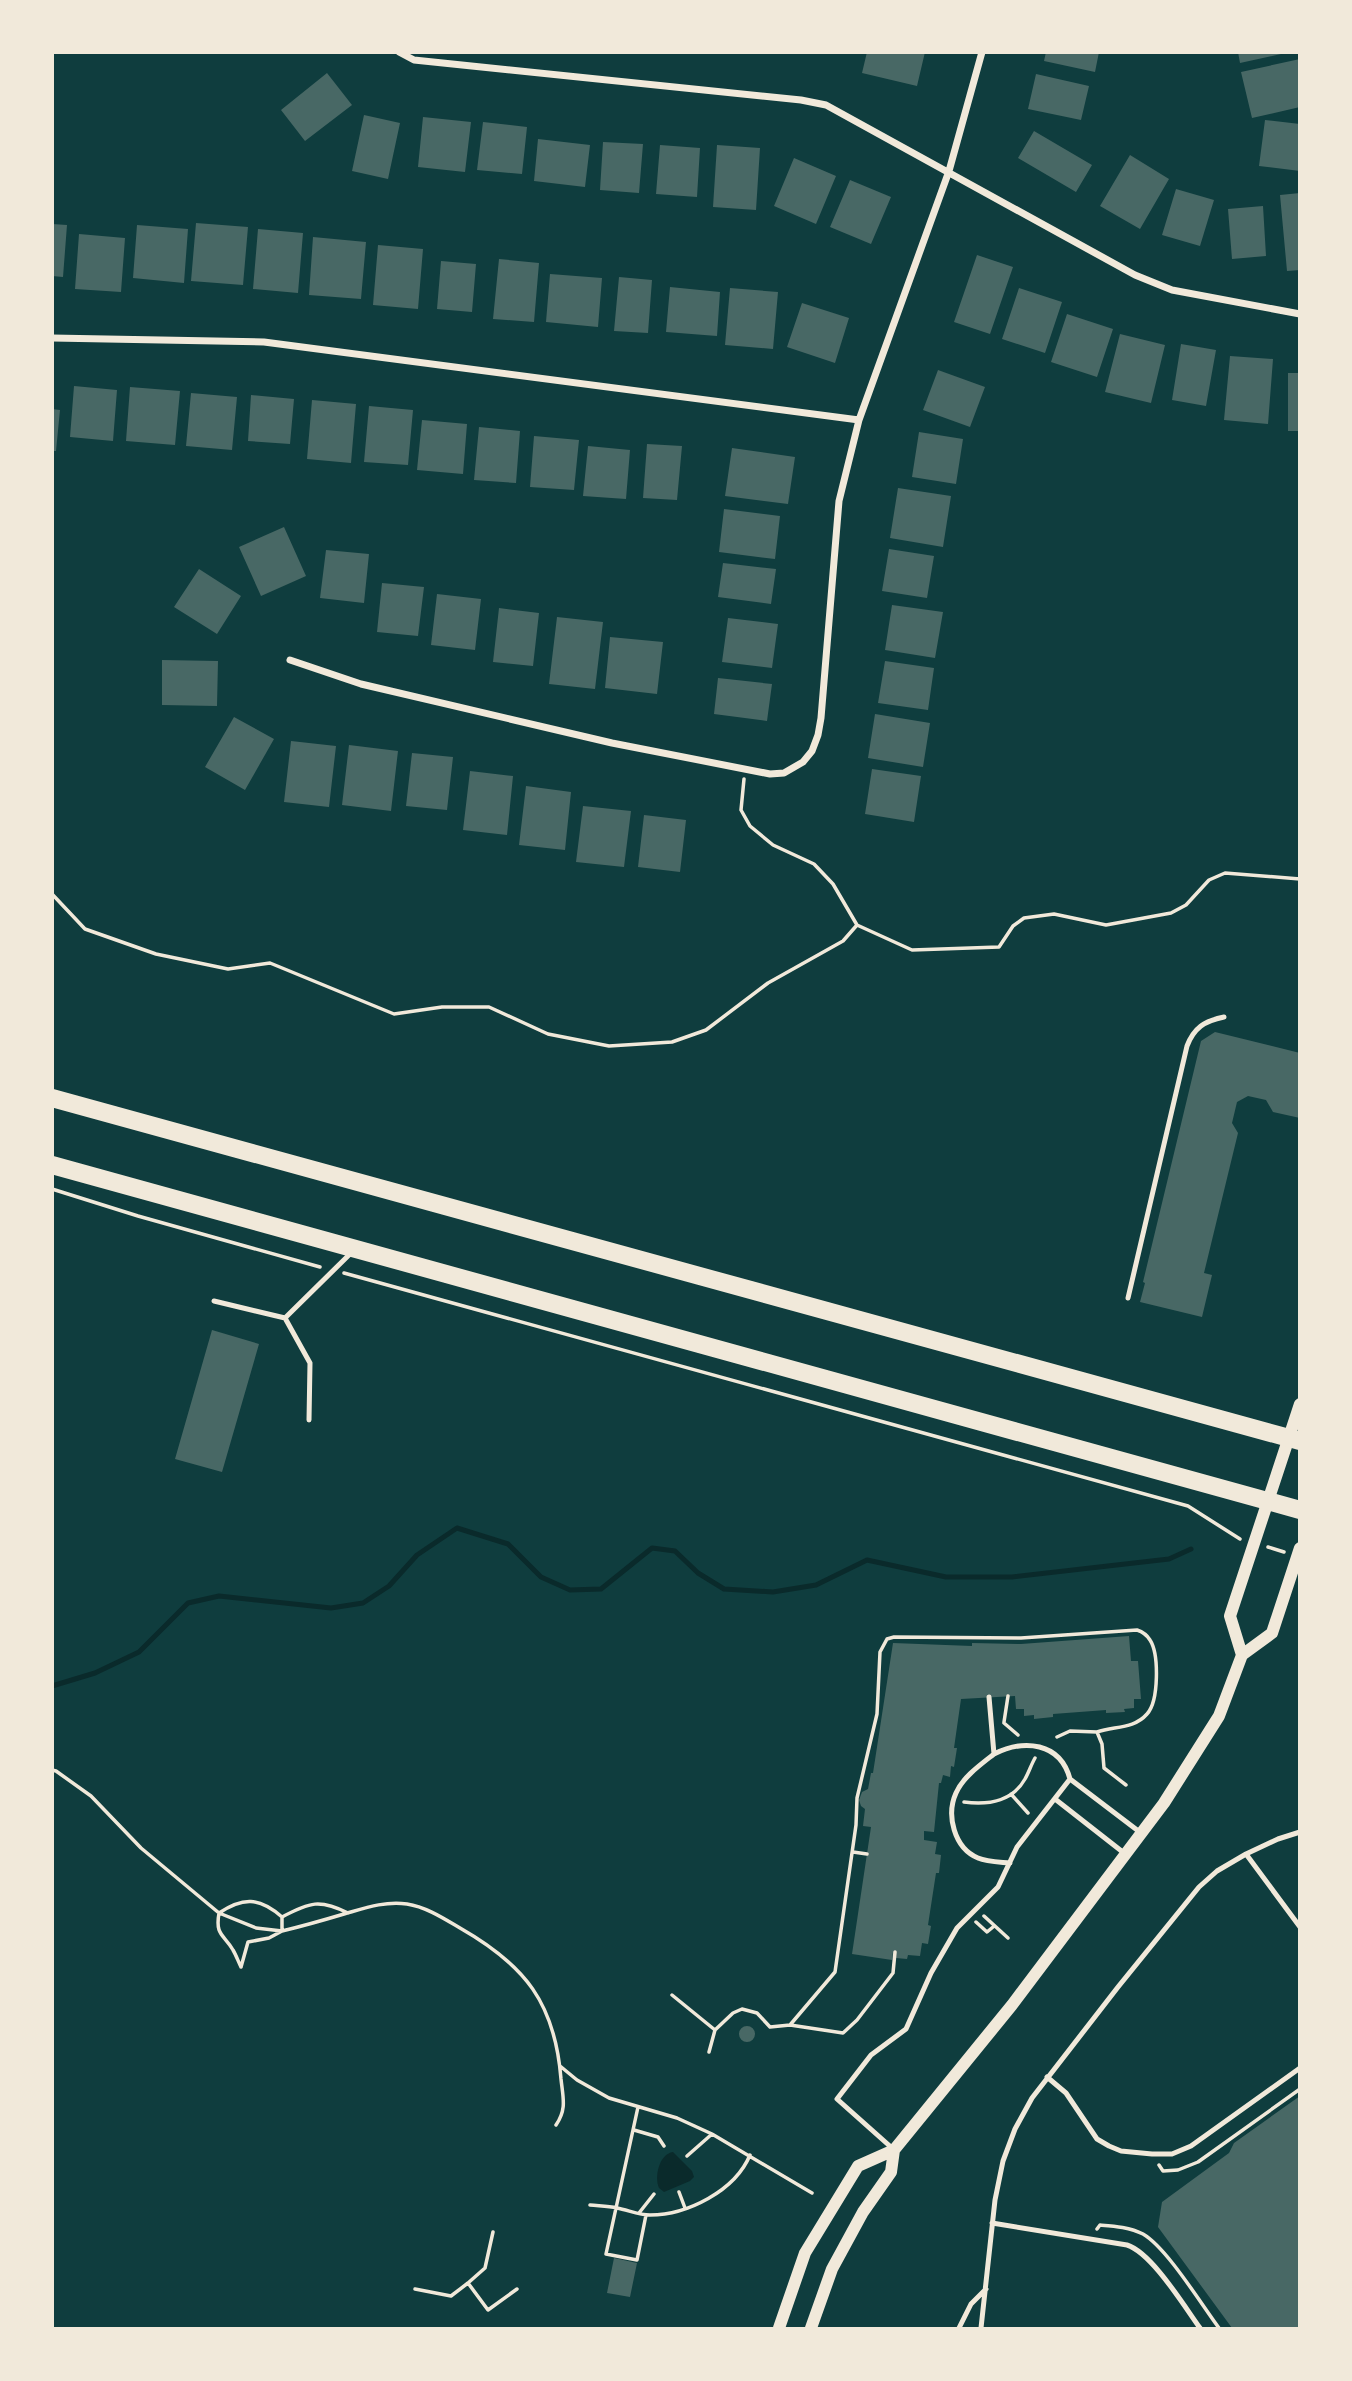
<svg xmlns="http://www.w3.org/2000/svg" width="1352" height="2381" viewBox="0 0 1352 2381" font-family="'DejaVu Sans',sans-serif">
<rect width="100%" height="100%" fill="#0f3d3e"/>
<path fill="#0a2a2b" d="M673,2152L692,2171L694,2177L690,2181L664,2192L659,2188C654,2177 659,2154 673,2152Z"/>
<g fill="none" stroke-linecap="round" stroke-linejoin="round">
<path stroke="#0a2a2b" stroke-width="5" d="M52,1686L95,1673L139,1652L188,1603L219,1596L331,1608L363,1603L389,1586L417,1555L457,1528L508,1544L541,1577L570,1590L601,1589L652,1548L675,1551L698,1573L724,1589L773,1592L816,1585L867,1560L946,1577H1012L1169,1559L1191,1549"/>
</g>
<path fill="#486865" d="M867,52H925L917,86L862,73Z
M1046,52H1099L1095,72L1044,61Z
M1238,52H1281V54L1240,63Z
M1300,59V107L1252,118L1241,72Z
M327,73L352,105L305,141L281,110Z
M1036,74L1089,86L1081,120L1028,109Z
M364,115L400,123L388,179L352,171Z
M423,117L471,122L465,172L418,167Z
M1265,120L1300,124V171L1259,166Z
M483,122L527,127L522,174L477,170Z
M1034,131L1092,165L1076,192L1018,158Z
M538,139L590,145L585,187L534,181Z
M603,142L643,144L639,193L600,190Z
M660,145L700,148L697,197L656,194Z
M717,145L760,148L756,210L713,207Z
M1130,155L1169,179L1140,229L1100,206Z
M794,158L836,176L816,224L774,206Z
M850,180L891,197L871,244L830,227Z
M1176,189L1214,200L1200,246L1162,235Z
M1300,193V270L1287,271L1280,195Z
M1263,206L1266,256L1232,259L1228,209Z
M196,223L248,227L243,285L191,281Z
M52,224L67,225L63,277L52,276Z
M137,225L188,229L184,283L133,278Z
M258,229L303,233L298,293L253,289Z
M79,234L125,238L121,292L75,289Z
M313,237L366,242L361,299L309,295Z
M378,245L423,249L418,309L373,305Z
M977,255L1013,267L990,334L954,322Z
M499,259L539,263L534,322L493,319Z
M441,261L476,264L472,312L437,309Z
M550,274L602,278L598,327L546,322Z
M619,277L652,280L648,333L614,331Z
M670,287L720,292L717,336L666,332Z
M730,288L778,292L773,349L725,345Z
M1019,288L1062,302L1045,353L1002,339Z
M802,303L849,318L835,363L787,347Z
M1067,314L1113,329L1097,377L1051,362Z
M1120,334L1165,345L1151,403L1105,392Z
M1181,344L1216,350L1206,406L1172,400Z
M1230,356L1273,359L1268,424L1224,420Z
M938,370L985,387L970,427L923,410Z
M1288,373H1300V431H1288Z
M74,386L117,390L113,441L70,437Z
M130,387L180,391L175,445L126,441Z
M191,393L237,397L232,450L186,446Z
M251,395L294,399L290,444L248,441Z
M312,400L356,404L351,463L307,459Z
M369,406L413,410L408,465L364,462Z
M52,409L60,410L56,451H52Z
M422,420L467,424L463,474L417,470Z
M479,427L520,431L516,483L474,480Z
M919,432L963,439L956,484L912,477Z
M534,436L579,440L574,490L530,487Z
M647,444L682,446L677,500L643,498Z
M588,446L630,450L626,499L583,496Z
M732,448L795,457L788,504L725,496Z
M898,488L951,496L943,547L890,538Z
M724,509L780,516L775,559L719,552Z
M284,527L306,576L261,596L239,547Z
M889,549L934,556L927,598L882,591Z
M326,550L369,554L364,603L320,598Z
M723,563L776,569L771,604L718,597Z
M199,569L241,596L217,634L174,607Z
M382,583L424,587L418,636L377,632Z
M437,594L481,599L475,650L431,645Z
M892,605L943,612L935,658L885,650Z
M499,608L539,613L533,666L493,662Z
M557,617L603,622L595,689L549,684Z
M728,618L778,624L772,668L722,662Z
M610,637L663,642L657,694L605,688Z
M162,660L218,661L217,706L162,705Z
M885,661L934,668L928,710L878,703Z
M718,678L772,684L767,721L714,714Z
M875,714L930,723L923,767L868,758Z
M234,717L274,739L245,790L205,767Z
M291,741L336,746L329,807L284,802Z
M349,745L398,751L391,811L342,805Z
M412,753L453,757L447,810L406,806Z
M872,769L921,776L914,822L865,814Z
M470,771L513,776L507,835L463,830Z
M526,786L571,792L565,850L519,845Z
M583,806L631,811L624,867L576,862Z
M644,815L686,820L680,872L638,867Z
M1215,1032L1300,1053V1118L1273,1112L1266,1100L1248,1096L1237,1102L1232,1123L1238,1133L1204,1273L1212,1275L1202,1317L1140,1302L1145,1283L1143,1282L1201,1041Z
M212,1330L259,1344L222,1472L175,1459Z
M1129,1636L1131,1661H1138L1141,1699H1134V1708L1124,1709L1125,1712L1106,1713V1710L1053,1714V1717L1034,1719V1715L1024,1716V1709H1016L1015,1696L961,1699L954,1748H957L954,1767L951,1766L950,1777L943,1775L941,1783H939L934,1832L924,1831V1840L937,1842L935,1854L941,1855L939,1873H936L928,1925L931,1926L928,1944L922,1943L920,1956L908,1955L907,1959L896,1958L893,1952L892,1960L852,1954L871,1827L863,1826L865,1809L861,1806L859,1800L862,1792L868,1789L871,1773H873L893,1643L972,1646V1643L1021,1644Z
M739 2034a8 8 0 1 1 16 0a8 8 0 1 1-16 0Z
M1300,2096V2328H1232L1158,2227L1162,2202L1229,2153L1234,2143Z
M614,2258L637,2263L630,2297L607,2293Z"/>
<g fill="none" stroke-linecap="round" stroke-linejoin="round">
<path stroke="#f1e9da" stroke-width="3.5" d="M744,779L741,810L750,826L773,845L814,864L833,884L857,925L912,950L999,947L1013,926L1024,918L1054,914L1106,925L1171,913L1186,905L1209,880L1225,873L1300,879
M52,894L85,929L156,954L228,969L270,963L394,1014L442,1007H489L548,1034L609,1046L672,1042L706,1030L768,983L843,941L857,925
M52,1189L138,1216L320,1267
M344,1273L1188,1506L1240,1539
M1268,1547L1284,1552
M1004,1722L1008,1696
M1004,1723L1018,1735
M1057,1737L1070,1731L1097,1732L1102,1744L1104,1768L1126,1785
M52,1770L56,1771L91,1796L141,1848L219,1913L256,1928L282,1931V1917C259,1897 243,1897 219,1913C215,1936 224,1934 233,1950C236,1955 238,1961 241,1967
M1011,1794L1028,1813
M964,1802C987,1805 1012,1802 1025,1779C1029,1772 1031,1765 1035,1758
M853,1852L867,1854
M984,1916L1008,1938
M282,1917C310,1902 320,1899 348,1913
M976,1922L987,1932L993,1927
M241,1967L248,1942L269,1938L282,1931C303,1926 324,1920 344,1914C365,1908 384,1901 407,1904C426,1907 443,1918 460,1928C525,1965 555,2003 561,2079C563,2098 567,2109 556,2125
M672,1995L715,2030
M790,2025L835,1972L856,1825L857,1798L877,1714L880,1652L887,1639L894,1637L1021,1638L1137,1630C1143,1632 1147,1635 1150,1640C1159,1654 1159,1701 1147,1714C1134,1729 1115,1726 1097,1732
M709,2052L715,2030L733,2013L742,2009L757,2013L770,2027L790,2025L843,2033L857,2020L893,1973L895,1952
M560,2066L577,2080L609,2098L677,2118L712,2134L812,2193
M638,2107L606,2254L637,2260L646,2215
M634,2130L658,2137L664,2146
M687,2156L712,2134
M1159,2165L1163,2171L1178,2170L1198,2162L1300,2089
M679,2192L685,2208
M590,2205C599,2206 608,2206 617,2208C628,2210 639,2215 650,2215C687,2215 735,2191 750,2155
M639,2213L654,2194
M1097,2229L1100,2225C1113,2226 1130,2227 1143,2234C1167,2248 1201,2304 1219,2328
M468,2283L485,2268L493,2232
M415,2289L451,2296L468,2283L488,2310L517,2289"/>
<path stroke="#f1e9da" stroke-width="5" d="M1128,1298L1187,1046C1194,1028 1204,1021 1224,1017
M214,1301L285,1318L353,1251
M285,1318L310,1363L309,1420
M989,1697L994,1754C980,1765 963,1777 956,1793C946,1815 954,1848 978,1858C987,1862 1000,1862 1010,1863
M994,1754C1024,1739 1060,1742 1070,1779L1141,1833
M1055,1799L1124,1853
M1246,1854L1300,1927
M1047,2077L1066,2093L1097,2139L1109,2146L1121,2151L1152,2154H1172L1191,2146L1300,2068
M892,2148L837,2099L871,2055L906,2029L931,1973L957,1928L998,1887L1017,1847L1070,1779
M992,2223L1127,2245C1152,2253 1184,2306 1200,2328
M959,2328L971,2304L986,2289
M981,2328L995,2200L1003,2161L1015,2129L1032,2098L1118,1987L1199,1887L1217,1871L1246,1854L1278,1839L1300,1832"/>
<path stroke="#f1e9da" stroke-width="7" d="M399,52L414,60L801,100L826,105L1135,275L1172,290L1300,314
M52,338L264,342L859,420
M290,660L361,684L612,743L770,774L784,773L803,762L812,751L818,735L821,718L839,501L859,420L949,171L982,52"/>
<path stroke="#f1e9da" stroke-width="12" d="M1242,1655L1230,1616L1300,1404
M779,2328L805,2253L858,2166L894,2150L1012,2005L1164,1803L1219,1716L1242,1655L1272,1633L1300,1548
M811,2328L832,2269L863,2212L891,2172L894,2150"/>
<path stroke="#f1e9da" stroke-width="18" d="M52,1098L1300,1441
M52,1165L1300,1510"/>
</g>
<rect width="1352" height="2381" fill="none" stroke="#f1e9da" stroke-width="108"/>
</svg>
